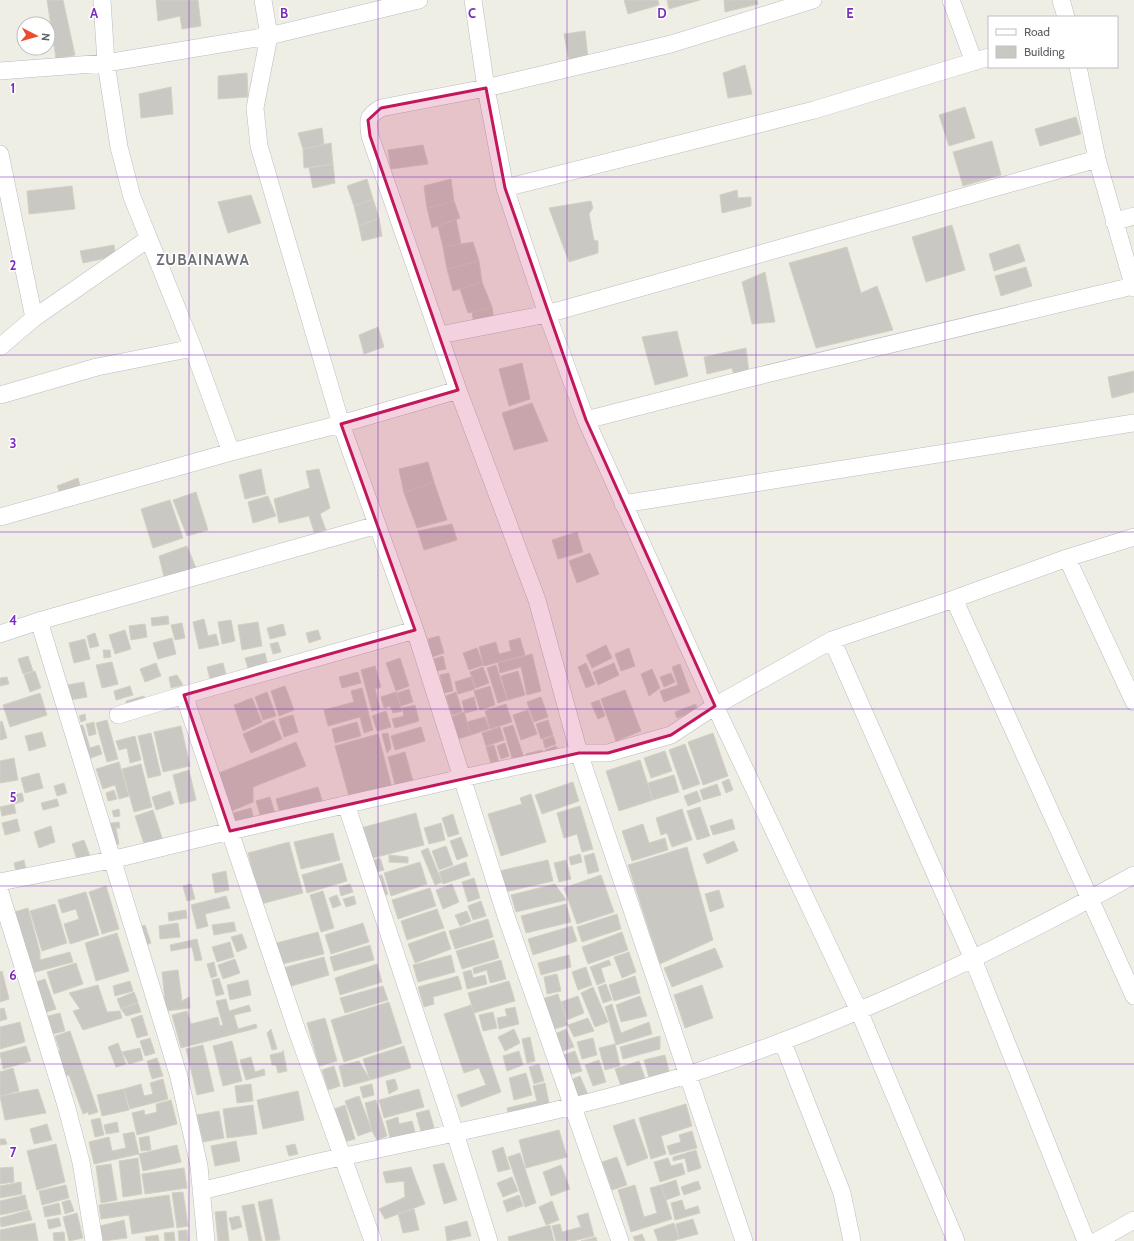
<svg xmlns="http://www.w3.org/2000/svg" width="1134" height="1241" viewBox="0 0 1134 1241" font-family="Cabin,sans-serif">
<rect width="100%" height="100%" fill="#efeee4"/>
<path fill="#cac8c2" stroke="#d4d0c3" d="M47,0H63L75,55L56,59Z
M156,0H198L201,26L182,29L180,16L158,21Z
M624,0H658L659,5L628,14Z
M667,0H700L669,9Z
M724,0H757L758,4L725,12Z
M585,31L588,58L569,62L564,34Z
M745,65L752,94L728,98L723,73Z
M247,73L248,97L218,99V76Z
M171,87L173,114L141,118L139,94Z
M965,107L975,138L949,146L939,115Z
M1076,117L1081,134L1040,146L1035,129Z
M322,128L324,145L303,149L298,133Z
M992,141L1001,175L963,186L953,152Z
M331,143L333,164L304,168L303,149Z
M423,145L428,164L391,169L388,150Z
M333,164L335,183L313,188L309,168Z
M367,179L373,199L354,206L347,186Z
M451,179L454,201L427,208L424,186Z
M72,186L75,209L29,214L27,191Z
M737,190L738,198L751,197V206L722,213L720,195Z
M251,195L261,223L228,233L218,202Z
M373,199L379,218L359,226L354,206Z
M454,201L460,218L432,228L427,208Z
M591,201L593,208L589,214L594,240L598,241V253L569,262L549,208Z
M379,218L382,236L362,241L359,226Z
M456,219L461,244L443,247L438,226Z
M952,225L965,270L926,282L912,237Z
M473,242L479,261L447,269L443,247Z
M1019,244L1025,261L994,271L989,254Z
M114,245L116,256L83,263L80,251Z
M847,247L861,293L877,286L893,330L816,348L789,263Z
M479,261L482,282L453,291L447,269Z
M1026,267L1032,286L1001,296L995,276Z
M765,272L775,322L752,324L742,282Z
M482,282L492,307L468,313L460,289Z
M492,307L494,320L474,325L472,312Z
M378,327L384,347L364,354L359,335Z
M677,331L688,376L655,385L642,337Z
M746,348L749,373L734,376L732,368L707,374L704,357Z
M522,363L530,399L509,406L499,369Z
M1134,371V392L1112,398L1108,377Z
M532,403L548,441L514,450L502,413Z
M428,462L434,482L404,493L399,469Z
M261,469L266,494L245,499L239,475Z
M319,469L330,508L320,514L326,530L314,532L309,516L279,523L274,499L310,488L306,471Z
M78,478L81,490L61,495L57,486Z
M434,482L447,520L417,528L404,493Z
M196,492L208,530L187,536L173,500Z
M268,496L276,516L253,523L248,502Z
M170,500L183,538L153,548L141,509Z
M452,524L457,540L424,550L418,531Z
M577,532L583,552L558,559L552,540Z
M187,546L196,568L164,577L159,556Z
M590,553L599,574L577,583L569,561Z
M168,616L169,624L152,626L151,618Z
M204,619L208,636L216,634L219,645L199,649L193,622Z
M231,620L235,641L222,644L218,622Z
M258,622L262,646L242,650L238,625Z
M182,623L185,638L175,640L171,625Z
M145,624L147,637L131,640L129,626Z
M283,624L286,635L270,639L267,628Z
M125,630L131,649L115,654L109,635Z
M318,630L321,639L309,643L306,633Z
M95,633L99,646L90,648L87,636Z
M439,636L444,653L432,657L428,639Z
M172,638L176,654L158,659L153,643Z
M520,638L525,655L484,666L479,647L496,642L499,654L511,651L509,641Z
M85,639L90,659L74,663L69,643Z
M278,642L281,652L273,654L270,644Z
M606,645L612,658L592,668L586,655Z
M477,648L483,665L469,670L463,653Z
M629,648L635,666L621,671L615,654Z
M103,650H110L111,657L104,658Z
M265,653L268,667L249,672L245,658Z
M532,654L541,691L527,695L521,667L500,673L498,663Z
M28,656L33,671L23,674L18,659Z
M443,656L446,669L437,671L434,659Z
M400,658L409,686L396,691L386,663Z
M112,662L118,684L102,688L96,665Z
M156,663L161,676L145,682L140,669Z
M223,663L227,678L211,683L207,667Z
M586,663L595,684L586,688L578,667Z
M614,663L619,675L598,685L593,672Z
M680,664L690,692L664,702L660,691L678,685L672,667Z
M496,665L507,700L498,703L487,668Z
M375,666L381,687L375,689L380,709L372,711L361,670Z
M483,667L489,683L476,688L470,672Z
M652,669L660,688L649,696L641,674Z
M35,671L41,688L30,692L24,675Z
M518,671L525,695L508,700L501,676Z
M358,672L361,683L342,688L339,677Z
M449,673L453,691L444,693L440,675Z
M671,673L675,682L664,687L660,677Z
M177,675L183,685L171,688L169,677Z
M7,677L9,684L0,686V678Z
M471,677L475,689L458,694L455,682Z
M84,682L87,697L70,700L67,685Z
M130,686L133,695L116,700L114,691Z
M285,686L294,710L279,716L271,691Z
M490,686L495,705L480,710L474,691Z
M362,688L373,730L364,733L360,717L328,726L324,710L354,702L351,691Z
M409,689L413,702L401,706L397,693Z
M625,690L641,731L616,741L601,699Z
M267,692L276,716L263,720L255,697Z
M396,692L402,711L393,713L390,706L384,708L381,697Z
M456,692L462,712L452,715L446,696Z
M40,693L47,715L10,727L3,705Z
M144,696L146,704L128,709L126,701Z
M474,697L477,710L465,713L462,701Z
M541,697L548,717L534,722L527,702Z
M252,698L262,722L243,731L234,705Z
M599,700L605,716L598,719L591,703Z
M506,704L512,722L490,729L485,711Z
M696,704L697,711L677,718L675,712Z
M415,705L419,721L395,728L392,719L404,716L402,708Z
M528,710L537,734L521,740L513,715Z
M386,711L391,727L377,731L372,716Z
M464,712L471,735L458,739L451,717Z
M85,714L86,720L81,722L79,716Z
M293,715L298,732L284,737L279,719Z
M485,717L489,729L471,735L467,722Z
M107,720L118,759L107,762L96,723Z
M274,720L282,739L251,753L243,734Z
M548,720L553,735L541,739L536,724Z
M2,721L7,738L0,740V722Z
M94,722L96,734L89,736L86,724Z
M357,722L361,736L335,743L332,729Z
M83,725L90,748L99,745L102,754L85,760L75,727Z
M513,725L525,761L514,764L503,728Z
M181,726L190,766L163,772L154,732Z
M421,727L425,741L395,750L391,736Z
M500,727L504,740L486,746L482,733Z
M42,732L46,746L29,751L25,736Z
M151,733L161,775L148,778L138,736Z
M388,733L391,748L387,753L382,734Z
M713,733L728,776L703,785L688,742Z
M378,734L392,788L350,800L335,746Z
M135,736L141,760L130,763L127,748L119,750L116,741Z
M553,736L556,744L545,748L543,740Z
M296,742L306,766L253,787V802L229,812L214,775Z
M505,743L509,756L501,759L497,746Z
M685,744L700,784L683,790L669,750Z
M494,745L499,763L493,770L486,747Z
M556,746L559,754L548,757L545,750Z
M542,750L544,758L527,762L526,754Z
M665,751L672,771L651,778L644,758Z
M405,752L414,785L396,789L388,757Z
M14,758L18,780L0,783V761Z
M640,760L653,800L619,811L606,771Z
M119,762L129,796L119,799L115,785L103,789L96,769Z
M141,764L152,807L134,812L122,769Z
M189,770L196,800L180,804L173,775Z
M39,773L43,788L25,793L21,778Z
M674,775L679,792L653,800L648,783Z
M729,779L733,790L726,793L722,782Z
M573,782L579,801L542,814L535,795Z
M64,783L67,793L57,796L54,786Z
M717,784L721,795L703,800L700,790Z
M318,787L323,804L281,816L276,799Z
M114,790L117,799L108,801L106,793Z
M170,791L174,804L156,810L152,797Z
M697,791L701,801L688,806L684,796Z
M22,793L24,801L14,804L12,795Z
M531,794L546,842L501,856L488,814L522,804L520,798Z
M270,797L275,814L261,818L256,801Z
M57,799L59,806L43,810L41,803Z
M14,804L16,813L2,816L0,807Z
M580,806L593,849L582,852L577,834L564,838L557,813Z
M700,807L710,836L697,840L687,811Z
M251,808L254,820L233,825L230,814Z
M119,809L120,816L114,817L112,811Z
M682,809L692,840L672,847L667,833L661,835L656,818Z
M153,810L163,841L145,847L135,816Z
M416,813L424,845L369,859L361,828Z
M453,814L459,834L448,837L442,818Z
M17,819L20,831L5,835L2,823Z
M732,819L735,829L713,835L710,826Z
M119,822L120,828H116L119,844L109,846L105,824Z
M441,823L445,840L429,844L424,828Z
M643,824L649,843L665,838L668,850L632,861L622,831Z
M51,826L55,842L39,848L34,832Z
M333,833L340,860L301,869L294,842Z
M461,837L468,856L457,860L450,841Z
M84,840L90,856L77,860L72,844Z
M734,841L738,851L707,864L703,854Z
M289,842L303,893L261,904L248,853Z
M446,846L453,865L439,870L432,851Z
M687,847L713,940L660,964L628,865Z
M428,848L442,882L435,885L421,851Z
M594,853L599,871L588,874L584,856Z
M580,854L582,862L571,865L569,857Z
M389,855L408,857V863L389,862Z
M380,858L384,870L373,873L369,862Z
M24,860L27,874L17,876L14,863Z
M548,860L553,881L505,892L499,871Z
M566,860L571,879L559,882L554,863Z
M420,862L427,884L391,896L384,873Z
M466,862L470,875L443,884L439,872Z
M342,863L347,881L307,893L302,875Z
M226,871L229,890L215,893L212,874Z
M382,875L388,894L382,897L375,877Z
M601,875L614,912L577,924L564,888Z
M474,878L480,898L468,902L462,882Z
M191,884L195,899L187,901L183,886Z
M350,884L353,892L341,896L339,887Z
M452,884L459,902L443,909L436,890Z
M555,884L566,900L516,912L511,895Z
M106,886L119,929L102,934L89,892Z
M430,888L436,906L398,919L392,900Z
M719,890L724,907L710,912L705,894Z
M323,891L334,928L321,932L310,895Z
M86,892L99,935L70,944L64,924L79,919L76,909L62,913L58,900Z
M337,895L341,905L333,908L329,898Z
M226,896L230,908L205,914L208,926L197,929L191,905Z
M354,896L356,904L346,907L343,899Z
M481,901L486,916L473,920L468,906Z
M55,904L67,943L42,951L30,911Z
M566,904L571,922L526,933L521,916Z
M28,908L40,952V960L70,952L73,962L28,974L11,913Z
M437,909L444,928L407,940L401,921Z
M186,910L187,918L169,921L168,913Z
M467,911L471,921L460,926L455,915Z
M617,914L621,929L582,942L577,927Z
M488,919L493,937L455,949L449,931Z
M234,922L236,931L214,935L212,925Z
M178,923L180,937L160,939L159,926Z
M363,923L369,942L331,954L325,935Z
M145,925L151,943L146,945L140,927Z
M572,926L577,941L533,955L528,939Z
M445,931L451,949L415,963L408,944Z
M318,932L324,954L278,965L273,944Z
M622,932L628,950L588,964L582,947Z
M117,933L129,971L96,981L85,943Z
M242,934L247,948L237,952L231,937Z
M197,939L202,960L195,961L192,947L171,951L170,945Z
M494,940L499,958L462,969L456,951Z
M230,942L234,957L217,962L212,947Z
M370,945L374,960L334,971L330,957Z
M715,948L723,967L672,987L664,968Z
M629,952L636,972L622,978L614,957Z
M451,955L455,972L418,982L413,965Z
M569,955L571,967L541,975L538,963Z
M324,957L329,975L288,987L283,968Z
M235,959L240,973L223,979L218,965Z
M501,960L506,979L490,983L487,970L474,974L473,968Z
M609,960L611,965L601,968L605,982L597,985L590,967Z
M214,962L217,976L211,978L207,964Z
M76,963L83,984L54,994L47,972Z
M377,964L382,982L340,995L335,978Z
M586,967L592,985L578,990L572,972Z
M178,970L182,1001L189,997L190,1008L166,1011L162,972Z
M471,970L473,978L485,975L487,984L467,989L463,972Z
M2,971L9,999L0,1002V972Z
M557,974L561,991L547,994L544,977Z
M458,976L462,989L433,997L434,1004L424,1007L418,987Z
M635,976L640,993L614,1001L609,985Z
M219,978L224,994L216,996L212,980Z
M45,979L56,1009L44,1013L33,983Z
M248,980L251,995L230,1000L227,985Z
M130,981L133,991L115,996L113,986Z
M509,981L515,1001L474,1013L468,993Z
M606,984L612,1000L603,1003L598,987Z
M98,985L107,1012L120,1011L122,1018L83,1030L73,1011L80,1009L69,993Z
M702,985L713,1018L685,1028L674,995Z
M383,986L388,1000L345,1013L340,998Z
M593,987L608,1022L595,1027L581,993Z
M134,992L138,1002L121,1009L117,999Z
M558,994L568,1025L551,1030L542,999Z
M578,996L584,1013L567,1020L561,1002Z
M640,996L647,1016L621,1022L616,1005Z
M226,999L229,1011L249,1005L251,1011L234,1015L238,1029L256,1024L257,1028L181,1048L172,1015L187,1011L191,1024L218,1017L220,1026L223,1025L216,1001Z
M389,1002L402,1043L344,1062L331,1020Z
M138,1003L141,1012L126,1016L121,1009Z
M612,1004L621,1033L649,1022L652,1034L616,1045L605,1007Z
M471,1005L501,1092L461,1107L457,1095L486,1085L479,1068L464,1073L444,1014Z
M515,1007L519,1024L499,1029L497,1018L507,1016L505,1009Z
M4,1008L7,1019L0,1021V1009Z
M493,1012L497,1028L483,1031L479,1015Z
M60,1013L65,1031L53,1034L48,1016Z
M142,1015L148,1035L137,1038L131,1019Z
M325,1018L337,1061L319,1066L307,1023Z
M588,1018L594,1031L574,1037L568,1025Z
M20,1022L25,1042L0,1049V1027Z
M271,1029L277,1049L272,1050L267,1033Z
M514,1029L520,1043L505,1051L498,1037Z
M566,1029L574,1047L560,1052L553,1035Z
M70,1031L98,1112L89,1115L88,1112L83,1114L69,1075L62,1077L54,1053L60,1051L55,1036Z
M660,1036V1049L623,1059L620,1047Z
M530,1037L535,1061L527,1063L522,1039Z
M150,1038L155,1053L145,1056L140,1041Z
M593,1038L597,1055L582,1059L577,1042Z
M232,1041L242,1081L223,1086L213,1046Z
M118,1043L126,1064L116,1067L108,1047Z
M615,1044L620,1066L605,1070L599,1048Z
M203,1045L214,1091L197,1095L186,1049Z
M26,1046L31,1061L3,1069L0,1053Z
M404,1046L411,1068L370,1080L363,1059Z
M140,1048L143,1060L129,1064L122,1052Z
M283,1050L287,1071L278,1073L276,1065H272L270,1055L283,1052Z
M519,1051L523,1065L507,1071L503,1056Z
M575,1051L582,1071L568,1075L561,1056Z
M665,1055L670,1075L650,1081L644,1060Z
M251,1057L255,1072L264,1069L265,1075L246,1080L240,1060Z
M157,1058L163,1076L152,1079L147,1061Z
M599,1060L606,1082L593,1086L585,1065Z
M359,1061L370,1080L344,1087L339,1066Z
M639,1061L646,1081L622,1089L615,1069Z
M539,1064L544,1081L534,1084L529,1067Z
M334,1066L340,1086L328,1090L322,1070Z
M13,1068L19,1091L0,1096V1072Z
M526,1073L532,1095L514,1100L509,1078Z
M580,1076L589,1097L576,1102L568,1081Z
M163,1079L168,1099L130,1109L124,1089L141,1084L144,1096L153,1094L150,1083Z
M395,1079L398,1089L389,1094L386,1081Z
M545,1083L550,1108L509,1118L507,1108L537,1101L533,1086Z
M251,1084L253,1101L237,1103L235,1086Z
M372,1084L374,1095L363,1098L360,1087Z
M38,1089L46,1113L5,1120L0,1096Z
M124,1089L129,1110L102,1116L97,1095Z
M419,1089L424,1107L384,1118L379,1100Z
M298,1091L304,1120L263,1129L257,1100Z
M359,1096L372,1131L358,1136L345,1101Z
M171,1100L177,1124L137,1135L132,1113L144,1110L145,1115L157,1112L156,1104Z
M376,1100L387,1136L377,1140L372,1131L365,1103Z
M686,1104L692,1126L661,1136L666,1154L651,1159L639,1118Z
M253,1105L257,1134L227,1138L223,1109Z
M345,1105L355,1139L344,1142L334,1109Z
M429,1110L435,1131L422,1135L416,1113Z
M219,1111L224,1138L203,1142L197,1115Z
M398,1117L399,1124L412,1121L416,1135L391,1142L386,1121Z
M100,1118L104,1135L95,1137L91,1120Z
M634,1119L648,1158L627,1166L613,1126Z
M117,1122L119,1132L106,1134L104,1125Z
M47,1124L52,1140L34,1144L30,1129Z
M559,1130L567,1157L526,1168L519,1140Z
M692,1131L697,1148L670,1155L667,1146L681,1142L679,1135Z
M134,1132L139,1154L94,1164L89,1142L109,1137L112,1151L126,1148L123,1134Z
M149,1136L151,1150L141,1151L139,1138Z
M0,1139H5L7,1144L0,1145Z
M236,1141L240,1161L215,1166L211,1146Z
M56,1144L65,1182L37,1190L27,1151Z
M295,1144L298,1154L289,1156L286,1146Z
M177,1145L181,1162L143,1171L139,1154Z
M503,1147L510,1169L498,1172L492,1151Z
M696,1150L701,1168L688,1172L685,1158L673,1161V1157Z
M520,1153L536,1203L525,1207L508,1157Z
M617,1157L627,1185L612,1190L602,1162Z
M138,1158L142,1194L123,1197L119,1161Z
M668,1158L671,1166L682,1163L685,1174L660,1182L654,1162Z
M444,1163L457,1200L444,1204L433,1165Z
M111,1164L117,1200L101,1203L96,1166Z
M561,1165L570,1189L551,1196L543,1172Z
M13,1167L14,1182L0,1184V1168Z
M411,1167L425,1204L385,1219L379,1209L405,1197L404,1181L386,1183L383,1172Z
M184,1168L187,1188L145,1194L142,1174Z
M512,1177L518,1191L503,1197L497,1183Z
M676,1180L680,1195L666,1200L661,1185Z
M698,1181L701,1189L684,1195L681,1187Z
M21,1182L22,1194L0,1198V1186Z
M66,1185L69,1198L42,1205L39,1191Z
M635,1185L644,1217L657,1213L650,1188L661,1185L672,1219L631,1232L618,1190Z
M183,1192L188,1226L177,1228L172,1193Z
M25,1195L28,1209L0,1215V1201Z
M169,1195L174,1227L132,1234L129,1215L101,1219L99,1205Z
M519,1195L523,1206L507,1212L503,1201Z
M272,1199L280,1240L266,1241L258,1202Z
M70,1200L74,1211L65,1214L62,1202Z
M682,1200L685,1210L698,1206L700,1213L675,1220L671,1203Z
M552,1201L559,1220L546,1225L539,1207Z
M59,1203L61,1214L45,1217L43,1207Z
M254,1204L262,1241H249L242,1206Z
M414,1209L419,1230L403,1233L398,1213Z
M29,1210L32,1220L1,1227L0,1218Z
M226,1211L229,1241H218L215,1212Z
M77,1213L83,1238L69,1241L63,1217Z
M588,1213L594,1236L573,1241H556L552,1226L560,1224L562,1232L581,1227L577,1216Z
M239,1216L242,1227L232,1230L229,1218Z
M59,1218L61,1226L49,1229L47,1220Z
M693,1219L698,1234L679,1239L676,1224Z
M124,1220L127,1238L103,1241L100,1226Z
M467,1221L471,1236L447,1241L445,1227Z
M35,1223L38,1241H0V1230Z
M674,1223L679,1239L673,1241H658L654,1230Z
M550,1225L554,1241H509L508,1237Z
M187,1230L188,1241H179L178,1231Z
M64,1232L65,1241H54L53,1233Z
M174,1232L175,1241H165L164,1233Z
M642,1234L645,1241H635L633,1237Z
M158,1235L159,1241H146L145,1237Z
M596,1237L597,1241H581Z"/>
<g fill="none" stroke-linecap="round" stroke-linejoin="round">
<defs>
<path id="minor" d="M102,0L106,63L119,147L132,197L193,348L231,452
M263,0L269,36L255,108L259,146L341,424L415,630L506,916L620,1241
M473,0L486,88L505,188L547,314L586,420L715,706L859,1011L956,1241
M951,0L974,62
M1061,0L1066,17
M1078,67L1097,159L1134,288
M0,71L106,63L269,36L419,0
M0,154L34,318
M505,188L814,110L989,57
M1114,222L1134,216
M440,335L547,314L1097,159
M0,347L34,318L148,239
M0,395L97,367L193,348
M586,420L750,378L1133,286
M623,504L1134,423
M0,517L231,452L341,424L458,390
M1067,558L1134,702
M954,599L1134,996
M39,621L179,1077L199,1166L206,1241
M0,634L39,621L377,525
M832,640L973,959L1086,1241
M184,695L297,1031L373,1241
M118,715L184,695L415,630
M346,804L455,1133L489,1241
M0,882L111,860L230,831L462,778L579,753H608L671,735L715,706L832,640L954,599L1067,558L1134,537
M0,892L66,1105L81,1162L94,1241
M783,1043L842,1193L852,1241
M201,1191C250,1179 298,1166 346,1156C461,1131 577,1109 690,1074C845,1024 992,953 1134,875
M744,1241L579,753L537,600L458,390L370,136C368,120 366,117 381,108L486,88L671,44L813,0
M1097,1241L1134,1220"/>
</defs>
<use href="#minor" stroke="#b9bcc1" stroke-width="18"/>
<use href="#minor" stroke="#fff" stroke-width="17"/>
</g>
<path fill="#c2185b" fill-opacity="0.2" stroke="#c2185b" stroke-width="3" stroke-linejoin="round" d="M486,88L505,188L586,420L715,706L671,735L608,753H579L230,831L184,695L415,630L341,424L458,390L370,136L368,120L381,108Z"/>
<path fill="none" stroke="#7b2cbf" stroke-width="1" stroke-opacity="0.55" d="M189,0V1241M378,0V1241M567,0V1241M756,0V1241M945,0V1241M0,177H1134M0,355H1134M0,532H1134M0,709H1134M0,886H1134M0,1064H1134"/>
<g text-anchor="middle" stroke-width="3" stroke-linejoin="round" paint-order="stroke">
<g font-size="15" font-weight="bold" letter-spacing="1" fill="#6d7177" stroke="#fff">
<text x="203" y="265">ZUBAINAWA</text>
</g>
</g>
<g font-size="13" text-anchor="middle" font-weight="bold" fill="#7b2cbf" stroke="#fff" stroke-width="3" stroke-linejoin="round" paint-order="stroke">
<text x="94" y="18">A</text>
<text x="284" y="18">B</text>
<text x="472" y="18">C</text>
<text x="662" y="18">D</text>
<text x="850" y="18">E</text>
<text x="13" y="93">1</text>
<text x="13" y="270">2</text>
<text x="13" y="448">3</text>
<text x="13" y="625">4</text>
<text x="13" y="802">5</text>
<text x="13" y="980">6</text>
<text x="13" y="1157">7</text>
</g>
<rect x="988" y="16" width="130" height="52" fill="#ffffff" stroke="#bebfc1"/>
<rect x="996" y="29" width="20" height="6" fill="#ffffff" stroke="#bebfc1"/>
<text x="1024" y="36" font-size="12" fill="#5c6065">Road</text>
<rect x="996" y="46" width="20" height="12" fill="#cac8c2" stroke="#bebfc1"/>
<text x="1024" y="56" font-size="12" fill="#5c6065">Building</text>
<g transform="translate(36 36) rotate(96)"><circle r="19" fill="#ffffff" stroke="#bebfc1"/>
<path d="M0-3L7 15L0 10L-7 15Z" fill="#eb4c2e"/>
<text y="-6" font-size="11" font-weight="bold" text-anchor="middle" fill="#5c6065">N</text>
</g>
</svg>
